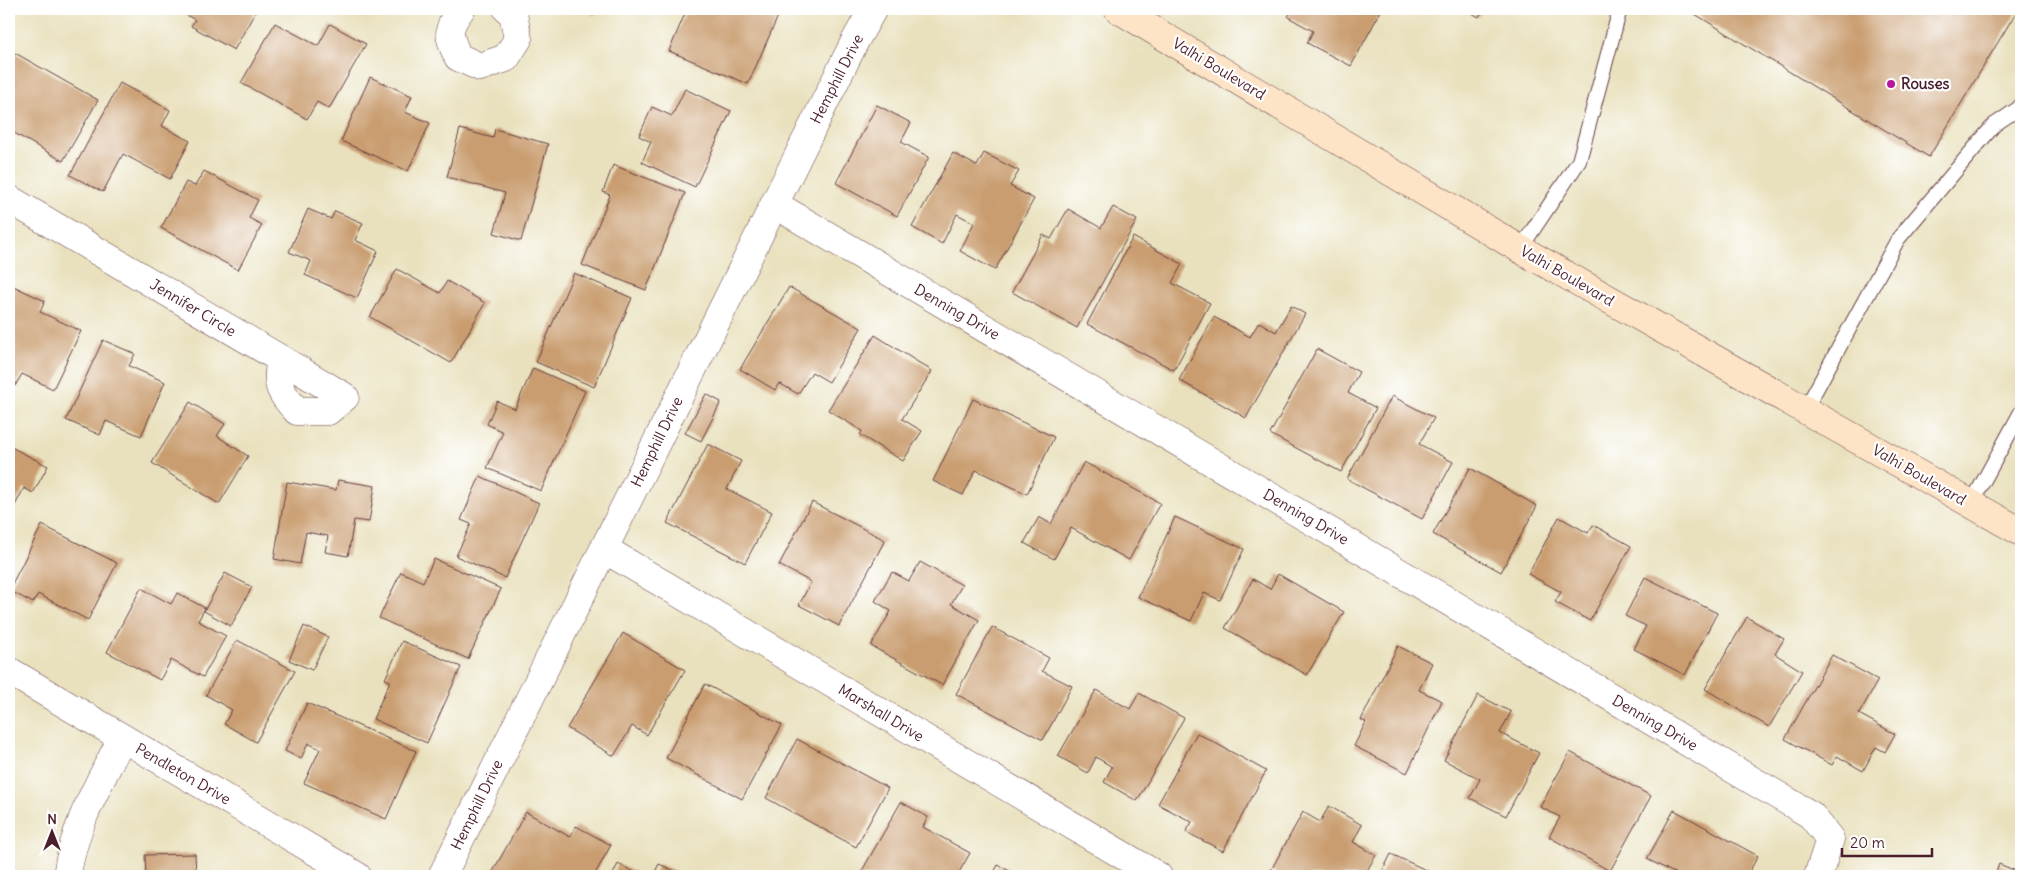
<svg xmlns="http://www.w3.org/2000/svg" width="2030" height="885" viewBox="0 0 2030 885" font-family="Delius,sans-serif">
<rect width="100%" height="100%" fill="#fff"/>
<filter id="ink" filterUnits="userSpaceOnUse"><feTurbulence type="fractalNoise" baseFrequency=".02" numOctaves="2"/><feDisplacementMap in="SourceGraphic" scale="10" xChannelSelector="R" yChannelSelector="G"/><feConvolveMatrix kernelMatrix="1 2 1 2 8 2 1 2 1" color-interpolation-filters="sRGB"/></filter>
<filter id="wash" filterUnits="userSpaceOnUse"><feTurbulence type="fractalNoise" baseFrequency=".0096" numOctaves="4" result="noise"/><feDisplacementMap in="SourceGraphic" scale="20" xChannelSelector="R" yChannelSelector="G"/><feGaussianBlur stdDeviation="1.12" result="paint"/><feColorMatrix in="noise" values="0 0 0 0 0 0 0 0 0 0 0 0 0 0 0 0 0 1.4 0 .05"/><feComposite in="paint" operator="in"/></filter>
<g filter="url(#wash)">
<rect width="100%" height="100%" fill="#e9e1be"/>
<g id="blocks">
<path fill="#c99d70" d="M176,9H257L234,50L191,26L195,20Z
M588,9H601L593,15Z
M687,9H766L779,14L748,84L669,51Z
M1292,9H1382L1351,66L1307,43L1313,31L1288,17Z
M1464,9H1483L1479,17Z
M1691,9H2018L1929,157L1690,11Z
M275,23L318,46L330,24L366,44L329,109L317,102L307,119L241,83Z
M15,53L98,100L63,161L9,130V63Z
M370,77L412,96L405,112L430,123L408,171L341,141Z
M120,83L170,110L162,126L190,141L170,179L123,154L103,192L70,175Z
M685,89L731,111L695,187L642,162L651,142L639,136L652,107L672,116Z
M877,105L911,123L901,142L929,157L897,216L836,183Z
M460,129L493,138L495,129L548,144L521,241L494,233L505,193L447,177Z
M953,153L977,166L984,153L1019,171L1010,186L1034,199L995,270L960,251L974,223L957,214L942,244L912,227Z
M613,165L685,193L646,290L582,265L610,195L603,192Z
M204,171L258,200L249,218L262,225L238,270L161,228L186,182L195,186Z
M1113,207L1137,220L1077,328L1012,292L1043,235L1051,239L1068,209L1101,228Z
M308,209L331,219L335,211L363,223L355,240L378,251L357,298L305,275L311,261L289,252Z
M1133,237L1182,264L1172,283L1210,303L1174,370L1087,324Z
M397,269L440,293L447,281L485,303L451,363L370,317Z
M574,273L632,298L594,387L536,362Z
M9,284L45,301L40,312L81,331L53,389L22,374L15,386L9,383Z
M789,287L861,328L829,382L812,372L798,394L779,383L775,390L740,369Z
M1291,306L1305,314L1246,418L1179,380L1214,317L1250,337L1259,322L1276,332Z
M875,335L932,371L902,419L922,431L903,461L860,435L862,431L828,410Z
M103,340L135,354L129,366L165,382L141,436L106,421L100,435L66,420Z
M1317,349L1359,372L1348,393L1376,408L1341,472L1270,434Z
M533,368L585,391L541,491L487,468L503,432L487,424L497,401L515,409Z
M706,394L721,402L701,441L685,433Z
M1392,396L1434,418L1419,444L1453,462L1422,519L1347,479Z
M973,399L1054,437L1027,494L976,470L963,495L933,481Z
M190,402L225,424L217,436L248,456L219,504L152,463Z
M708,444L741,461L727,489L772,512L745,563L667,523Z
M9,446L48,466L33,493L24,488L9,517Z
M1084,462L1160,503L1129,560L1071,528L1054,559L1024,543L1039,517L1051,524Z
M1470,468L1537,506L1501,572L1433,534Z
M480,476L539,503L505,578L456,556L471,524L461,520Z
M338,480L375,486L369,522L354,520L348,556L325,552L328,536L306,532L300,564L274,559L287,482L336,490Z
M812,502L885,540L839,626L799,605L811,582L779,565Z
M1175,517L1244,549L1220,600L1204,593L1191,621L1138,597Z
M1559,517L1588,533L1593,525L1631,546L1590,621L1555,602L1561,592L1528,574Z
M42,525L117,563L88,620L38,594L33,603L9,590Z
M434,559L501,589L468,659L379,618L401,572L423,582Z
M920,562L962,585L951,604L979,620L942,685L871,646L891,611L875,601L892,572L909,581Z
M225,573L252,587L231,626L204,611Z
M1278,574L1344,612L1307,675L1225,628L1253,579L1270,589Z
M1645,577L1717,613L1685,675L1634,649L1646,626L1625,616Z
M141,588L171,604L177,593L205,608L198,621L226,636L203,677L171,660L160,680L107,652Z
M1747,617L1784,639L1775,654L1802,671L1769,727L1705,689Z
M304,626L328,637L312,670L289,660Z
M992,627L1049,658L1042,671L1072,686L1043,740L956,694Z
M623,633L685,670L647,735L632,726L614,756L567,728Z
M237,640L295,671L256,742L224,724L232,710L206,695Z
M402,641L461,667L427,743L373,719L390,681L385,679Z
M1398,646L1432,663L1419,690L1442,701L1407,773L1354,746L1366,722L1361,720Z
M1832,655L1878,680L1859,714L1895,734L1885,752L1876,747L1863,771L1837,756L1832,765L1785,739Z
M705,684L782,725L742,799L666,758Z
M1096,690L1130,709L1139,693L1184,718L1137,801L1104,782L1112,767L1096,757L1088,773L1058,756Z
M1478,695L1511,712L1500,733L1539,753L1506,816L1470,798L1480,779L1444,760Z
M307,703L416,751L386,819L304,783L320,749L308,743L301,759L285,751Z
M1197,733L1266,771L1223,851L1186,832L1192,822L1158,804Z
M797,739L888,788L856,847L766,798Z
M1570,752L1651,796L1610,871L1549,837L1560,817L1540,807Z
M901,802L928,817L923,827L970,853L957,876H859Z
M1329,806L1362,825L1353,842L1376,855L1364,876H1282L1271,870L1303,812L1320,822Z
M1674,810L1758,856L1747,876H1680L1647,859Z
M526,812L570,837L576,826L611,845L594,876H499L492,873Z
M195,854L196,876H146L145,855Z
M1391,854L1439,876H1380Z
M618,864L643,876H612Z
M659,864L686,876H653Z
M1999,864L2021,873V876H1994Z
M998,865L1020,876H992Z"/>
</g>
</g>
<g filter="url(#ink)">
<use href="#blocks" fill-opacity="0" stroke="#623c41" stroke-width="1"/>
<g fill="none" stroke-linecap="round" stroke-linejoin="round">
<defs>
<path id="lane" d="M1520,249L1579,161L1620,9
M1805,410L1898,239L1994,125L2019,108L2021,105
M1971,504L2021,412"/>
<path id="street" d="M461,9C446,28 448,36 458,57L480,67L506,58L518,39L513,14L507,9
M9,199L345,397L328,411H297C280,392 275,386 281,360
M774,204L1811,815L1830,839L1818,876
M604,549L1158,876
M9,671L357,876
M67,876C73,827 100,782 122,738
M442,876L855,41L873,9"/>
<path id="secondary" d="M1118,9L1520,249L2021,532"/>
</defs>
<use href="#lane" stroke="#623c41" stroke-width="16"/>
<use href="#street" stroke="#623c41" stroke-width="29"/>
<use href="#secondary" stroke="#623c41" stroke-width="29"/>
<use href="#lane" stroke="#fff" stroke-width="14"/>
<use href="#street" stroke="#fff" stroke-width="28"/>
<use href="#secondary" stroke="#fee4c6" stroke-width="28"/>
</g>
</g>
<circle fill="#b5179e" stroke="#fff" stroke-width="2" cx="1891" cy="84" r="5"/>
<g text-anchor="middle" stroke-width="4.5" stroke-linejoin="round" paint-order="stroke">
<g font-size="15" fill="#4a1f2b" stroke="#fff">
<text transform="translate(1219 69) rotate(31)" y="5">Valhi Boulevard</text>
<text transform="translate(837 79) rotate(-63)" y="5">Hemphill Drive</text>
<text transform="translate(1567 276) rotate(30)" y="5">Valhi Boulevard</text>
<text transform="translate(193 308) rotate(31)" y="5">Jennifer Circle</text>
<text transform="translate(957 312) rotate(30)" y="5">Denning Drive</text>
<text transform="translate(657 442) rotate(-64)" y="5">Hemphill Drive</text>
<text transform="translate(1919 475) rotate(30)" y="5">Valhi Boulevard</text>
<text transform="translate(1306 517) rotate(30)" y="5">Denning Drive</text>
<text transform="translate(881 713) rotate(31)" y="5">Marshall Drive</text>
<text transform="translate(1655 723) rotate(30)" y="5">Denning Drive</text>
<text transform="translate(183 774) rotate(30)" y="5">Pendleton Drive</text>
<text transform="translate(477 805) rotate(-64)" y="5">Hemphill Drive</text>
</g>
<g font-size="15" font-weight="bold" fill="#4a1f2b" stroke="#fff" text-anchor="start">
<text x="1901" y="89">Rouses</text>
</g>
</g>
<rect width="2030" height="885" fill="none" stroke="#fff" stroke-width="30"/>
<g transform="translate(52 832)" stroke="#ffffff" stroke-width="4" paint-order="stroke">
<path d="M0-4L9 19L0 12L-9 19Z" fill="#4a1f2b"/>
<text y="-8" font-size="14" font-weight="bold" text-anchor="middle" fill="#4a1f2b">N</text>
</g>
<path d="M1842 848v8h90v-8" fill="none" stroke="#4a1f2b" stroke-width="2.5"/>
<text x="1850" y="848" font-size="15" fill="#4a1f2b" stroke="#ffffff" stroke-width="4" paint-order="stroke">20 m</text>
</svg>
